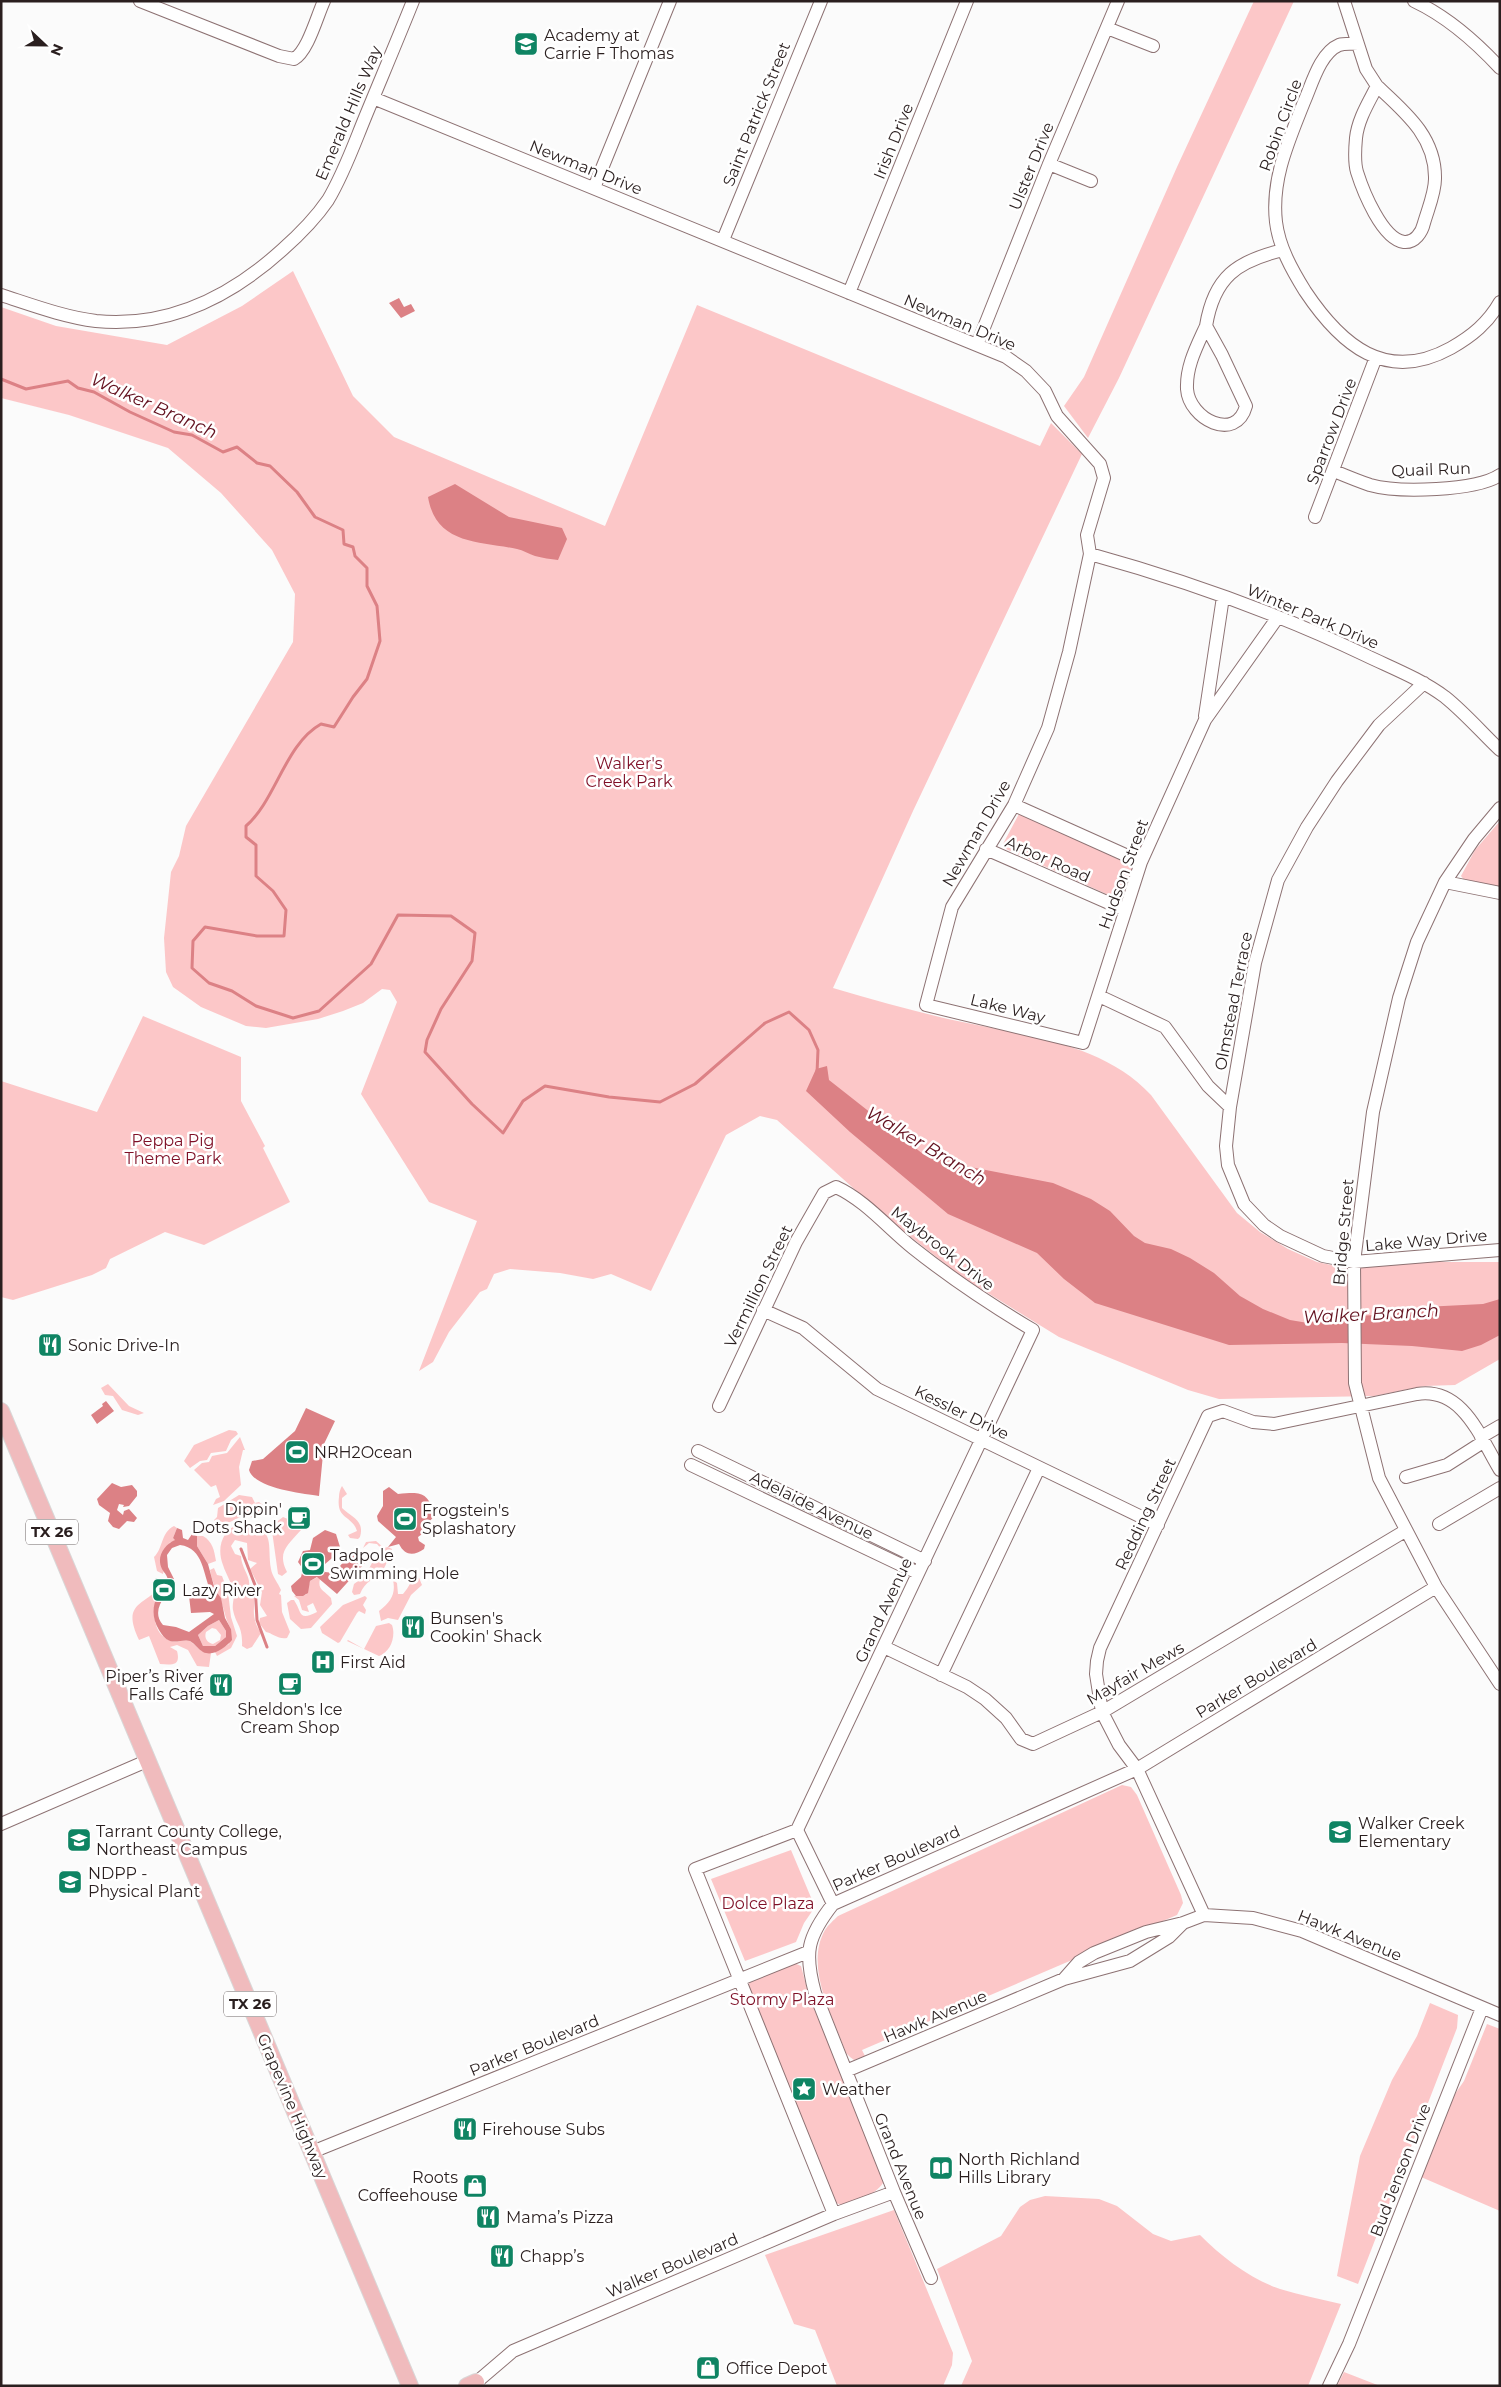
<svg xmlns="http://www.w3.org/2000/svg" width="1501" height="2387" viewBox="0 0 1501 2387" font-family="Montserrat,sans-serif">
<rect width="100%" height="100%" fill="#fbfbfb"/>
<path fill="#fcc7c8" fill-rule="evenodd" d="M1254,1H1294L1119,378L1088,438L1064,406L1084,377L1177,167Z
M293,271L353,396L394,437L605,526L697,305L1040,446L1051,423L1082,454L913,811L833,988C871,999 909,1010 948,1019C1015,1034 1102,1041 1151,1095L1237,1213L1260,1232L1288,1249L1317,1262L1336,1266L1426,1262H1500V1359L1455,1385L1424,1386L1374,1396L1219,1399L1188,1390L1059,1337L962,1277L889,1220L777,1120L760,1116L726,1135L651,1291L611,1274L593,1279L560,1273L510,1269L494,1274L487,1289L480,1292L449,1332L433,1362L419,1371L477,1221L429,1202L361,1094L397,1002L390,990L382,989L363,1003L343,1011L318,1019L266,1028L246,1026L201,1007L173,987L166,972L164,938L171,872L179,856L186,826L293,642L295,594L272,550L221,493L168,448L69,415L1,398V307L56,326L167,345L242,306Z
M1020,812L1136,863L1127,894L1122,901L1006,849L1003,844Z
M1500,821V888L1465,881L1461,876L1475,850Z
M143,1016L241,1057V1101L265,1146L263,1148L290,1202L204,1245L165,1232L110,1259L106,1268L92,1275L13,1300L1,1297V1081L97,1112Z
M108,1384L129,1406L144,1413L138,1415L122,1410L113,1396L105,1395L101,1388Z
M229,1430L236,1431L238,1434L231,1440L226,1451L211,1453L207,1460L200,1461L190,1468L184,1461L194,1445Z
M240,1437L245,1450H243L239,1467L241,1485L224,1501L213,1505L216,1499L220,1497L216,1485L211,1487L194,1470L202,1463L209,1462L212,1456L227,1453Z
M342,1486L347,1494L342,1498V1508C351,1517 365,1520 360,1537L358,1539L350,1538L348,1535L357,1531C352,1515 336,1520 339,1497C339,1493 340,1489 342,1486Z
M239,1495L252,1497L255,1503L259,1502L263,1505L264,1515L256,1518L243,1516L219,1527L214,1520L217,1517L218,1508Z
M283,1517L295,1522L301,1530C287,1546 277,1552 287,1572L282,1576L278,1574L272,1531L274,1524Z
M247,1522C276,1531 267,1546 271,1569C272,1576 278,1583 281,1590L279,1594L281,1595L282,1612L290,1632L287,1638C279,1640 272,1633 266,1632L259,1623L260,1618L267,1616L260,1605L262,1592L250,1569L257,1563L248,1560L247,1543L235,1540L231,1546L235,1554L241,1556C241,1567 251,1577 249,1586H244V1591L252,1590C258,1604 248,1614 261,1633L252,1647L247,1649L242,1646C243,1626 236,1625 233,1610C232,1605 234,1599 234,1595C233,1584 226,1575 223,1565C215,1544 225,1525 247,1522Z
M174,1526L177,1528L173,1538L176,1540L169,1543L163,1574L157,1571L154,1557C163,1549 161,1532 174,1526Z
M197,1536H203C213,1542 214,1550 216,1561L208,1564L197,1546Z
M376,1541L384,1548L388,1547L392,1549C388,1557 387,1565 382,1571C375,1579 365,1581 360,1594L354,1595L352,1592L354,1584L365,1576L372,1563L383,1558V1551L377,1544L369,1543L363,1548L366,1542Z
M214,1568L217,1575L222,1576L228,1592L231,1617L237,1636L231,1648L217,1656L215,1652L229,1644L231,1629C225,1619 225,1611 221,1602C217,1591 212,1582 210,1570Z
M415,1568L422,1585L411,1595L398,1620L388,1618L381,1621L379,1611C391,1602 396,1594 393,1580L397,1583L398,1594H403C409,1587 414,1578 415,1568Z
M318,1577L320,1579C317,1590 325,1591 331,1598L332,1604L311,1628L301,1629L290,1619L287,1603L291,1600H294C302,1612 298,1622 317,1612L313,1603L307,1606L309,1612L302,1610L299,1600L294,1596L306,1595L310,1581Z
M163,1586C153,1601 148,1633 171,1641C177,1643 184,1639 190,1641L202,1651L211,1653L209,1667L197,1666L188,1650L177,1645L170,1647L177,1651C181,1666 172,1665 160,1664L149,1636L139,1640C122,1604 141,1606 163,1586Z
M365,1596L367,1598L363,1605L366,1610L365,1614L359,1611L357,1613L340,1642L338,1643L322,1633L320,1627L343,1605Z
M219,1620L226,1631V1637L215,1646H203L198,1635L208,1626ZM212,1628L216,1629L221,1635L220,1640L213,1644C207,1643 204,1638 206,1632Z
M389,1623L392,1625C396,1636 391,1652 379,1656L347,1641L348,1640L364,1649L376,1626Z
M1122,1785L1131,1787L1137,1795L1181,1895L1183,1903L1177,1915L862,2050L865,2056L854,2060L850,2057L846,2053C833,2017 804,1967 825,1930C828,1925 834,1920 838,1916Z
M791,1850L815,1907L804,1923L796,1942L745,1961L711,1879Z
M794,1963L801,1966L809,1996L884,2181C879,2193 848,2209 836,2203L747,1987L751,1980Z
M1430,2003L1458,2015L1457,2028L1358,2284L1337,2276L1360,2156L1392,2080L1417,2036Z
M1487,2024L1500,2029V2211L1421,2177L1448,2104L1464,2081Z
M1045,2196L1099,2199L1117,2206L1153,2234L1171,2241L1200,2235C1222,2257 1250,2279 1280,2289C1300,2295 1321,2299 1341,2304L1308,2386H961L972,2361L937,2269L1001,2236L1020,2207L1030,2200Z
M894,2210L953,2353L952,2365L943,2386H837L815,2330L794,2324L765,2255Z
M1344,2372L1380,2386H1337Z"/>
<path fill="#dc8185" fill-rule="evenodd" d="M399,298L404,307L411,304L415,311L401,318L389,303Z
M455,484L509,517L562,528L567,539L558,560C551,559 542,558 535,556C529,554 523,550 517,549C479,541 436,545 428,497Z
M827,1066L829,1080L923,1154L955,1164L1053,1183L1091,1199L1110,1211L1134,1236L1145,1243L1171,1249L1190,1258L1214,1273L1240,1296L1263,1309L1290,1320L1308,1323L1326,1318L1375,1315L1424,1307L1483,1304L1500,1299V1335L1481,1345L1462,1351L1412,1346L1342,1343L1229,1345L1095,1303L1064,1279L1037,1253L948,1214L850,1132L806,1091L816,1069Z
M106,1401L114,1411L97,1424L91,1415L103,1406L102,1404Z
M306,1408L335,1421L324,1444L319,1496C303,1494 254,1488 249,1470L252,1461L263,1459L295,1431Z
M112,1483L121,1487L132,1485L137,1491V1496L129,1506L123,1507L124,1505L119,1504L117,1510L123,1515L124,1511L129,1509L137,1518L134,1522L127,1521L119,1529L113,1527L108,1521L110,1513L99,1505L97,1499Z
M389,1487L398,1494C421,1492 427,1491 435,1515L430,1521L432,1527L418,1537L419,1541L425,1545L424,1549C414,1556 405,1556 399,1544L388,1547L396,1537L378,1521L377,1516L383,1506V1491Z
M177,1528L182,1530L183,1538L188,1540L192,1534L197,1536V1546L208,1564L215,1590L221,1598L225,1618L231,1629L232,1640C225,1648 213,1657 203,1652C198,1649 195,1644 190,1641C184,1639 177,1643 170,1641C165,1639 162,1635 159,1630C148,1612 155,1595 168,1580C167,1575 165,1574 162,1569C156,1557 164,1545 175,1540L173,1538ZM180,1545C204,1548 203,1575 211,1592L209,1594L189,1596L191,1613L210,1612L214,1614L189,1632L176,1627L163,1625C149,1609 169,1594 174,1579L168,1567L167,1555L172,1548ZM219,1620L226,1631V1637L215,1646H203L198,1635L208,1626Z
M325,1530L336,1534L340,1547L337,1554L325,1564V1572L334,1573L352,1552L365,1563L337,1594L317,1577L310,1581L308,1593L303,1596H296L292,1591L291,1586L301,1577L303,1569L298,1562L303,1551L310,1550L313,1538Z"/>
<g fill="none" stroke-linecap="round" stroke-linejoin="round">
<path stroke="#dc8185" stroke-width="3" d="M1,379L26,389L68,381L78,388L94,392L130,412L174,432L192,435L223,452L237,447L257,463L270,466L297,492L315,517L343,530L344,544L353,547L355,556L367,568V586L377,606L380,641L367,679L353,697L334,727L321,724C285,744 276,800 246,826V837L256,845V876L273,891L286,910L284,936H257L205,927L193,941L192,968L209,983L232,991L256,1006L293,1018L319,1011L371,964L398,915L451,916L475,933L472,961L441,1009L427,1040L425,1052L472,1104L503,1133L523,1101L545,1086L609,1097L660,1102L695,1084L765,1023L789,1012L809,1030L818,1050L817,1073
M241,1549L255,1585L257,1620L267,1647"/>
<defs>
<path id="minor" d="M140,1L279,56L294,59C308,51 317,16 324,1
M1344,1L1366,69L1377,86
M1414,1C1448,17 1475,41 1500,68
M1107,28L1153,46
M1358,44C1352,44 1345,43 1339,45C1320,53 1312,84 1304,102C1289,140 1271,179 1276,222C1279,247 1292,270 1305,291C1341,345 1386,384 1451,348C1472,336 1488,323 1500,302
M1377,86C1405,112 1436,137 1435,179C1435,193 1428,209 1424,223C1422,232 1415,243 1404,242C1382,239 1363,191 1357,172C1354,162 1355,149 1356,138C1358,119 1369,102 1377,86Z
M373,98L1006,357L1026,371L1045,391L1057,416L1100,464L1104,478L1087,535L1090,554L1069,652L1048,728L1014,805L952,907L926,1005L1083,1043L1141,862L1205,720L1278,617
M1049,164L1091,181
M594,188L670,1
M723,240L821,1
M849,293L967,1
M1,295C32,305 64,317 96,321C169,328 230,297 282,250C299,235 315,219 328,200C343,175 353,147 364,120C380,81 397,41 413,1
M1206,326L1222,355L1246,406C1236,443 1189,419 1187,389C1186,366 1197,346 1206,326Z
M1206,326C1214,277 1237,261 1283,250
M977,345L1049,164L1118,1
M1334,471C1346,476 1358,481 1370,485C1398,493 1476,491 1500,475
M1315,517L1376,357
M1090,554C1184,580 1277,613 1365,655C1392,668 1421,679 1445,697C1465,713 1482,733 1500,750
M1424,683L1379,725L1337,781L1307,827L1278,880L1255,963L1230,1107L1226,1146L1228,1165L1244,1204L1264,1225L1280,1236L1323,1256L1354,1262L1500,1250
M1205,716L1223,597
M1014,805L1141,862
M1500,808L1474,839L1445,882L1417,942L1399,998L1373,1112L1354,1262L1355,1383L1379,1478L1436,1587L1500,1684
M986,849L1125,910
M1445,882L1500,893
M1099,996L1165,1027L1208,1086L1230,1107
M763,1310L803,1328L877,1389L1158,1525
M719,1406L796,1242L824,1193L836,1187C865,1200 889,1229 913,1248C952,1279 991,1305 1033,1330L797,1830L833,1904
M1481,1437L1500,1426
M698,1451L925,1561
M691,1465L918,1573
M1406,1477L1447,1465L1483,1442
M1439,1524L1500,1488
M884,1647L967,1687L985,1699L1006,1718L1021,1739L1033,1744L1102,1712L1405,1531
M941,1675L1039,1468
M1,1824L149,1760
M797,1830L695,1869L834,2214
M1204,1915L1137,1769L1119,1745L1102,1712L1096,1674L1097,1661L1100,1648L1208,1416L1223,1411L1253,1422L1274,1424L1417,1394C1463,1387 1480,1437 1500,1470
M1064,1979L1079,1962L1094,1953L1146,1932L1183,1923L1204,1915L1253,1918L1302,1931L1500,2015
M846,2071L1064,1979L1130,1961L1169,1937L1183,1923
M312,2152L808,1952
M931,2278L894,2192L815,1993C804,1953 807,1937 833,1904L1137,1769L1436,1587
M472,2386L513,2351L834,2214L894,2192
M1329,2386L1349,2344L1482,2008"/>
<path id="major" d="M1,1411L410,2386
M467,2386L476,2382"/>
</defs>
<use href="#minor" stroke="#8d7273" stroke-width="14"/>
<use href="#major" stroke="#d9d7d7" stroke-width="18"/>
<use href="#minor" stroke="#fff" stroke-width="12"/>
<use href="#major" stroke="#f0bbbd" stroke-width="16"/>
</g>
<defs>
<symbol id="school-square" viewBox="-11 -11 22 22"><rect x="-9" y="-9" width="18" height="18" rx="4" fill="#0f8463" stroke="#fff"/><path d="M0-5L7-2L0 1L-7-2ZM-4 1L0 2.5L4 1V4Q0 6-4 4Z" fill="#fff"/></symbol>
<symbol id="restaurant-square" viewBox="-11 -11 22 22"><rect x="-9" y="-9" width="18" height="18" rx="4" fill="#0f8463" stroke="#fff"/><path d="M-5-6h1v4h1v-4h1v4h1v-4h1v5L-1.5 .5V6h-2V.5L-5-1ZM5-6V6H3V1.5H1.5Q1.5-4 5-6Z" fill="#fff"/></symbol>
<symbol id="stadium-square" viewBox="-11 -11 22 22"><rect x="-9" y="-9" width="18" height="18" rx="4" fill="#0f8463" stroke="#fff"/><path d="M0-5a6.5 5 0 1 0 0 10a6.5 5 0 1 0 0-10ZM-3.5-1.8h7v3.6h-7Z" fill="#fff"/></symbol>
<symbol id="cafe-square" viewBox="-11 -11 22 22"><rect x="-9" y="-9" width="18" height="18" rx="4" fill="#0f8463" stroke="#fff"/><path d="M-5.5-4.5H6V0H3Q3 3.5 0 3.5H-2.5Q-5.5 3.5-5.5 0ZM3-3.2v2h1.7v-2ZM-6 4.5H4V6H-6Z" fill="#fff"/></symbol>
<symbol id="hospital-square" viewBox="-11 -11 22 22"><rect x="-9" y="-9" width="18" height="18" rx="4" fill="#0f8463" stroke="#fff"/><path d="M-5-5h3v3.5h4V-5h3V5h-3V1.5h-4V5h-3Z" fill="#fff"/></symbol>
<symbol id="university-square" viewBox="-11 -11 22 22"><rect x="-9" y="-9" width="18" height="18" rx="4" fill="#0f8463" stroke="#fff"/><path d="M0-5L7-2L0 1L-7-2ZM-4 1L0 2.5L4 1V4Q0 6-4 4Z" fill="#fff"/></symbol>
<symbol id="sight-square" viewBox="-11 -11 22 22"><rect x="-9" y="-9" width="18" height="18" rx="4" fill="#0f8463" stroke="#fff"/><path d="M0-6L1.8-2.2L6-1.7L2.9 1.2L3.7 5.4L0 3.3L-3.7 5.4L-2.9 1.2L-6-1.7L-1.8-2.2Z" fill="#fff"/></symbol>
<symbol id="library-square" viewBox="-11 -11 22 22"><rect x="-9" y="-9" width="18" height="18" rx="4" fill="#0f8463" stroke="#fff"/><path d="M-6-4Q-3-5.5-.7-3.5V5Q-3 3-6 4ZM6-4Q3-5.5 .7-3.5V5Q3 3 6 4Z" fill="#fff"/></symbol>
<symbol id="shop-square" viewBox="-11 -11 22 22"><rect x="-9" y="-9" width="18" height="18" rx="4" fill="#0f8463" stroke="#fff"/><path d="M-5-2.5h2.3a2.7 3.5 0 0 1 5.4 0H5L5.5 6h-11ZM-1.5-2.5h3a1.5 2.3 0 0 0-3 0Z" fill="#fff"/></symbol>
</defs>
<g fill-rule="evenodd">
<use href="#school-square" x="512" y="30" width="28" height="28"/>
<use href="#restaurant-square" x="36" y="1331" width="28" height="28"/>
<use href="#stadium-square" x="283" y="1438" width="28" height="28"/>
<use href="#cafe-square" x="285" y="1504" width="28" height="28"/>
<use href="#stadium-square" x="391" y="1505" width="28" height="28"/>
<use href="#stadium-square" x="299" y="1550" width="28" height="28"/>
<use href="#stadium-square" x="150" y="1576" width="28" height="28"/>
<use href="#restaurant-square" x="399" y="1613" width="28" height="28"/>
<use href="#hospital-square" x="309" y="1648" width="28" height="28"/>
<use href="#cafe-square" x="276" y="1670" width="28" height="28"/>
<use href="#restaurant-square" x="207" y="1671" width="28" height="28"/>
<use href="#school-square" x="1326" y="1818" width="28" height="28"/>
<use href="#university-square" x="65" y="1826" width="28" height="28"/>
<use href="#university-square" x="56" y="1868" width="28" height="28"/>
<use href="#sight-square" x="790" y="2075" width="28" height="28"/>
<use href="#restaurant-square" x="451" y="2115" width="28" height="28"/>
<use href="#library-square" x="927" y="2154" width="28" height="28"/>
<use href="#shop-square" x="461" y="2172" width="28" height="28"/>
<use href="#restaurant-square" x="474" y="2203" width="28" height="28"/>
<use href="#restaurant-square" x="488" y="2242" width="28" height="28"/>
<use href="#shop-square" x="694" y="2354" width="28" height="28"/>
</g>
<g text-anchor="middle" stroke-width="5" stroke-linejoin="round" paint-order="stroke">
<g fill="#fff" stroke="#6a6262" stroke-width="1">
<rect x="26" y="1519.5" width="52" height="25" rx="4"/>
<rect x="224" y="1991.5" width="52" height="25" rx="4"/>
</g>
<g font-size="15" font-weight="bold" fill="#2a1f1f">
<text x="52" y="1537">TX 26</text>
<text x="250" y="2009">TX 26</text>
</g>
<g font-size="16" fill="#2a1f1f" stroke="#fff" text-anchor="start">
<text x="544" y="41">Academy at<tspan x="544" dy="18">Carrie F Thomas</tspan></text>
<text x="68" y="1351">Sonic Drive-In</text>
<text x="314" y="1458">NRH2Ocean</text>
<text x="282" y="1515" text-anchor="end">Dippin'<tspan x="282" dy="18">Dots Shack</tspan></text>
<text x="422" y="1516">Frogstein's<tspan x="422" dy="18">Splashatory</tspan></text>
<text x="330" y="1561">Tadpole<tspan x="330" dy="18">Swimming Hole</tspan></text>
<text x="182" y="1596">Lazy River</text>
<text x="430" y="1624">Bunsen's<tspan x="430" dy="18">Cookin' Shack</tspan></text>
<text x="340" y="1668">First Aid</text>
<text x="204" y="1682" text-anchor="end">Piper’s River<tspan x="204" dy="18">Falls Café</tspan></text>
<text x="290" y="1715" text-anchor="middle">Sheldon's Ice<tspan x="290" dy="18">Cream Shop</tspan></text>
<text x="1358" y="1829">Walker Creek<tspan x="1358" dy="18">Elementary</tspan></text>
<text x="96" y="1837">Tarrant County College,<tspan x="96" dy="18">Northeast Campus</tspan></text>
<text x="88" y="1879">NDPP -<tspan x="88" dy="18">Physical Plant</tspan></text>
<text x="822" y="2095">Weather</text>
<text x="482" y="2135">Firehouse Subs</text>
<text x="958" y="2165">North Richland<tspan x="958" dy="18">Hills Library</tspan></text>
<text x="458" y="2183" text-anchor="end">Roots<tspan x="458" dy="18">Coffeehouse</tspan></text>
<text x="506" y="2223">Mama’s Pizza</text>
<text x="520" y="2262">Chapp’s</text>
<text x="726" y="2374">Office Depot</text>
</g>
<g font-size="16" fill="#2a1f1f" stroke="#fff">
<text transform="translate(348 113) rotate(-67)" y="6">Emerald Hills Way</text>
<text transform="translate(756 114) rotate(-68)" y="6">Saint Patrick Street</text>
<text transform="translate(1280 125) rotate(-70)" y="6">Robin Circle</text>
<text transform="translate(893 141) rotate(-68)" y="6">Irish Drive</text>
<text transform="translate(1031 166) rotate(-68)" y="6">Ulster Drive</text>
<text transform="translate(586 167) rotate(22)" y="6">Newman Drive</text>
<text transform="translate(960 322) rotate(23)" y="6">Newman Drive</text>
<text transform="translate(1331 431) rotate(-69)" y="6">Sparrow Drive</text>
<text transform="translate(1431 469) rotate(-2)" y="6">Quail Run</text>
<text transform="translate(1313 616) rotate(23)" y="6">Winter Park Drive</text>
<text transform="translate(976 833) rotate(-60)" y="6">Newman Drive</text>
<text transform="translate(1048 859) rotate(24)" y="6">Arbor Road</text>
<text transform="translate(1123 874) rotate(-70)" y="6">Hudson Street</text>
<text transform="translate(1233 1001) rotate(-79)" y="6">Olmstead Terrace</text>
<text transform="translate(1008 1008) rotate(14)" y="6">Lake Way</text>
<text transform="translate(1343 1232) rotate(-85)" y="6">Bridge Street</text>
<text transform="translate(1426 1240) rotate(-5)" y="6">Lake Way Drive</text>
<text transform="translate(943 1248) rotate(38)" y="6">Maybrook Drive</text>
<text transform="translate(758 1286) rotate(-64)" y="6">Vermillion Street</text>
<text transform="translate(962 1412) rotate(26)" y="6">Kessler Drive</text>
<text transform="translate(812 1505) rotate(26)" y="6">Adelaide Avenue</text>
<text transform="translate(1145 1514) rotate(-65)" y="6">Redding Street</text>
<text transform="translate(883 1610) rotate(-65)" y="6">Grand Avenue</text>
<text transform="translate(1135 1673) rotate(-30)" y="6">Mayfair Mews</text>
<text transform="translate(1256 1678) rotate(-31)" y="6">Parker Boulevard</text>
<text transform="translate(896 1858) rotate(-24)" y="6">Parker Boulevard</text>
<text transform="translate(1350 1935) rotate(22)" y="6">Hawk Avenue</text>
<text transform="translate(935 2016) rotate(-23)" y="6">Hawk Avenue</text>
<text transform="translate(534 2045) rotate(-22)" y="6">Parker Boulevard</text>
<text transform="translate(293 2106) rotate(67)" y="6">Grapevine Highway</text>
<text transform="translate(901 2166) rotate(68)" y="6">Grand Avenue</text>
<text transform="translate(1400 2170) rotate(-69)" y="6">Bud Jenson Drive</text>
<text transform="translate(672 2265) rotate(-23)" y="6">Walker Boulevard</text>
</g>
<g font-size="16" fill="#7f1027" stroke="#fff">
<text x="629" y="769">Walker's<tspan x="629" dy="18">Creek Park</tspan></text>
<text x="173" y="1146">Peppa Pig<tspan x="173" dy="18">Theme Park</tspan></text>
<text x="768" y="1909">Dolce Plaza</text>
<text x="782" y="2005">Stormy Plaza</text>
</g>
<g font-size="18" font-style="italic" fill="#63111f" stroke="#fff">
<text transform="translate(154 406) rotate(24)" y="6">Walker Branch</text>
<text transform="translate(926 1146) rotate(31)" y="6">Walker Branch</text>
<text transform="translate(1371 1314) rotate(-3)" y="6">Walker Branch</text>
</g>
</g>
<rect width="1501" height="2387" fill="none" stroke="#2a1f1f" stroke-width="5"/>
<g transform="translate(45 45) rotate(112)" stroke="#ffffff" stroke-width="4" paint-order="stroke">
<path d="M0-4L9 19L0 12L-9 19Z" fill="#2a1f1f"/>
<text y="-8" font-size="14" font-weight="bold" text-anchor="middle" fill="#2a1f1f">N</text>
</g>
</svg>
